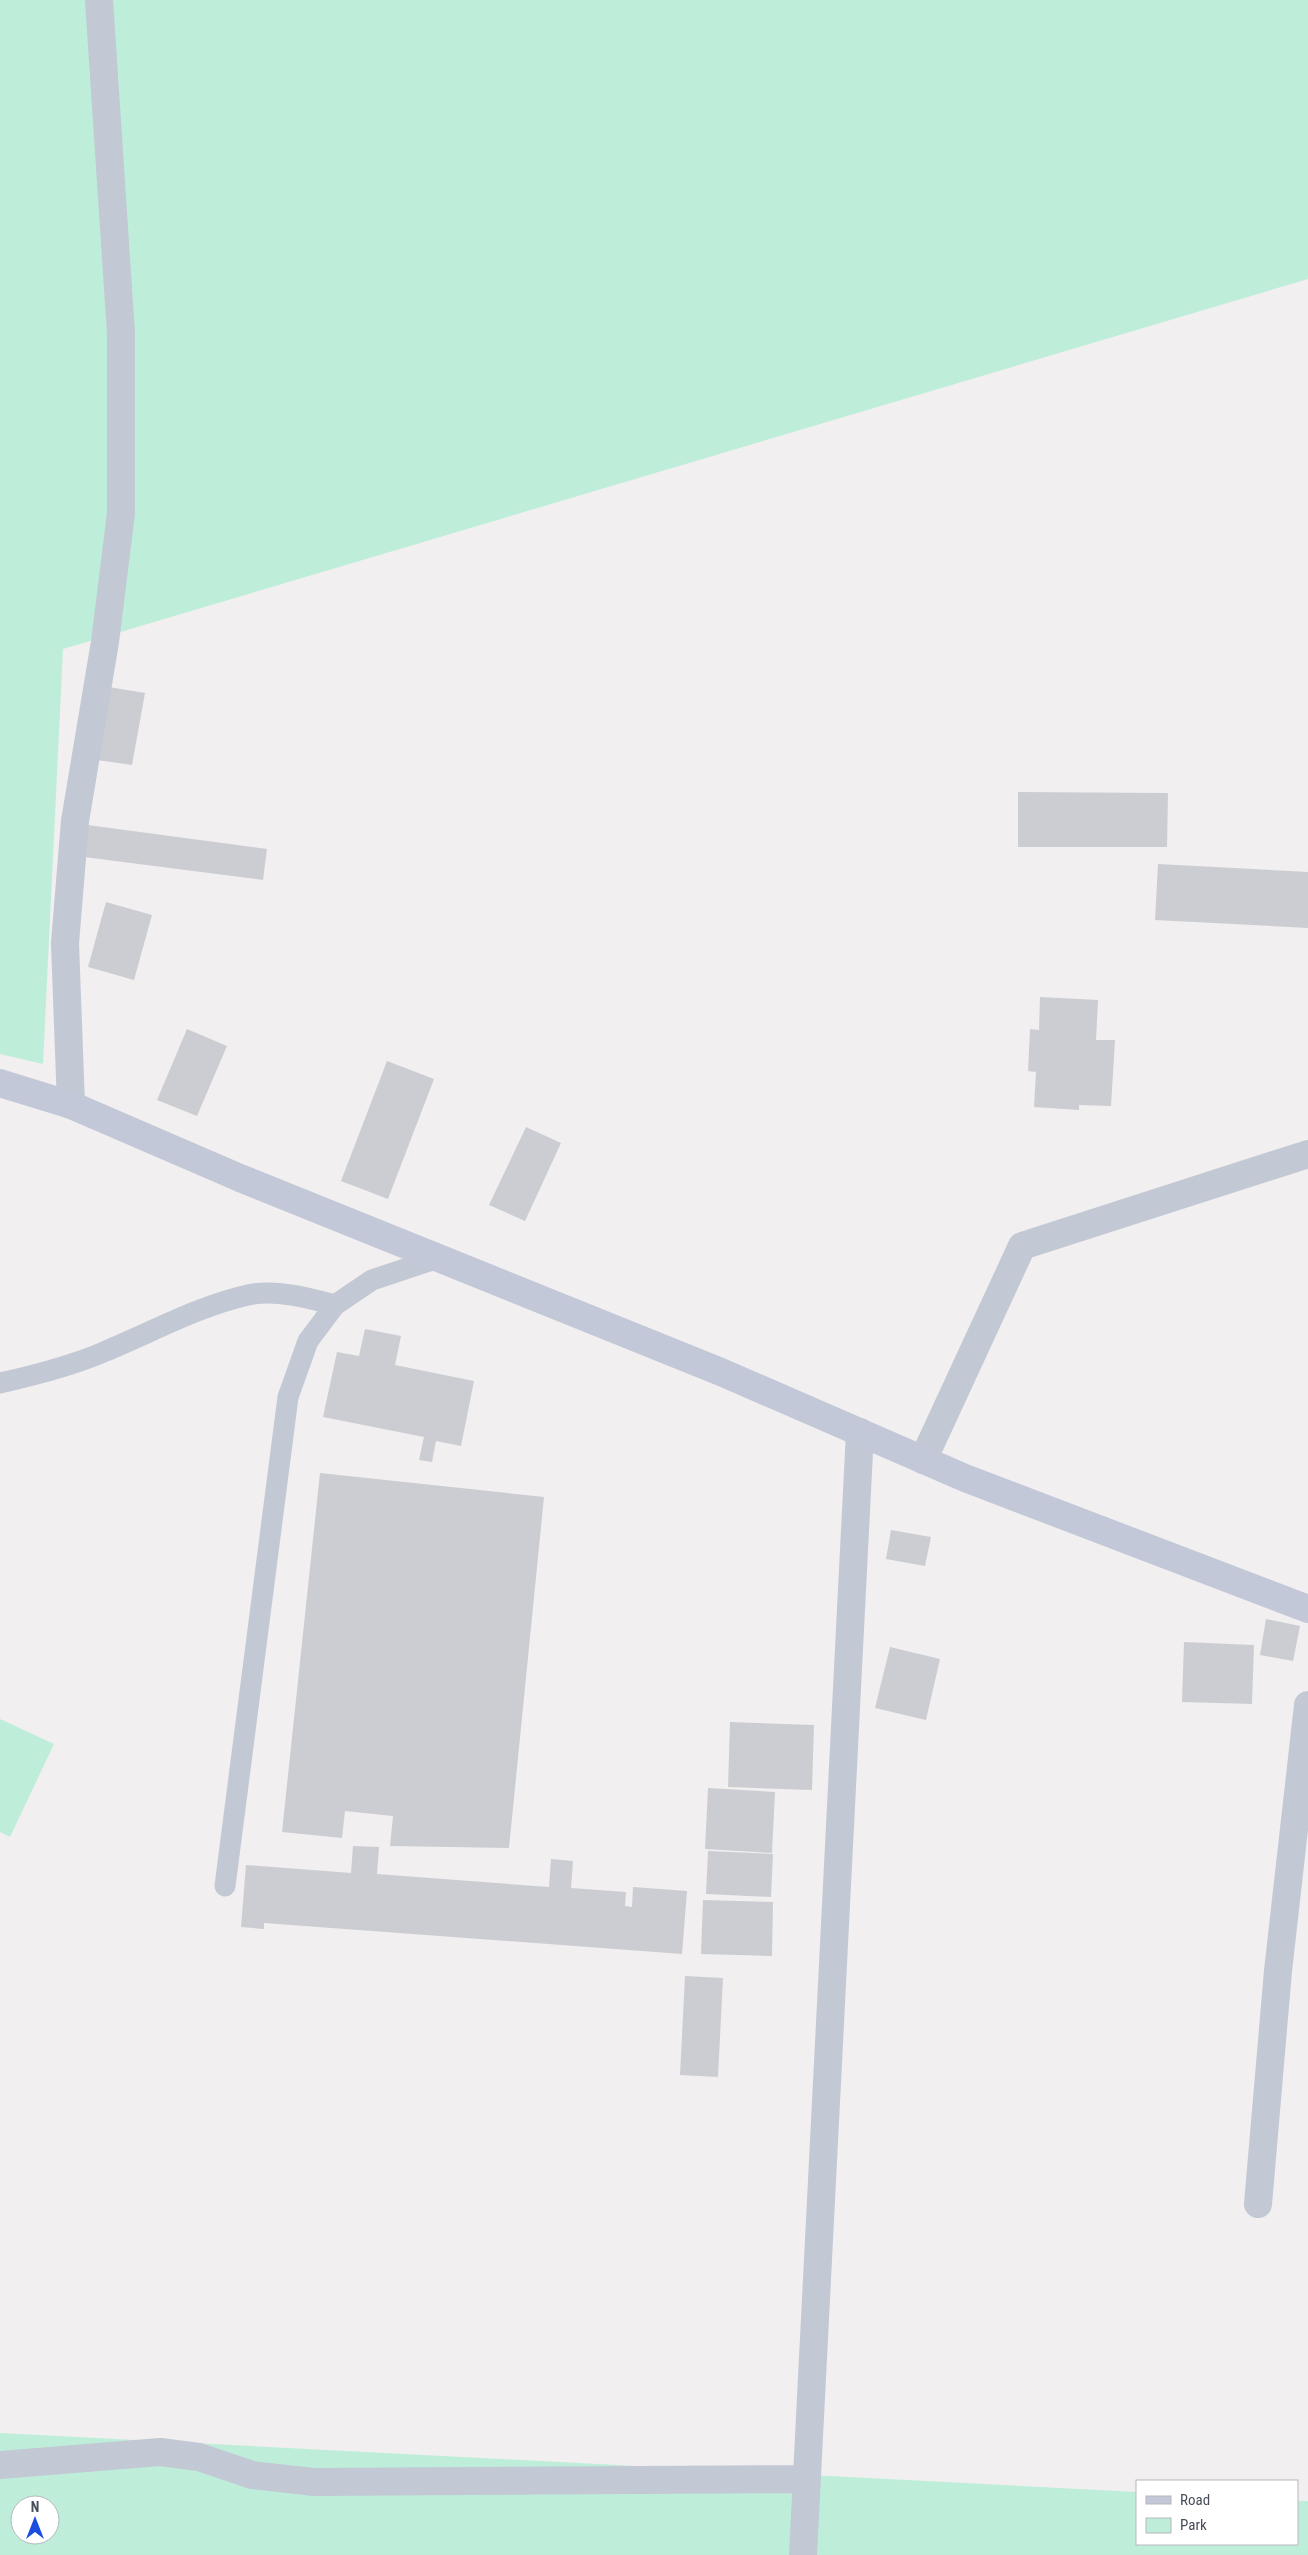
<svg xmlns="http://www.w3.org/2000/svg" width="1308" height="2555" viewBox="0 0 1308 2555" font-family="'Roboto Condensed',sans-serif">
<rect width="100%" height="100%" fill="#f1efef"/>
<path fill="#beeed9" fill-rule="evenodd" d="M0,0H1308V279L63,649L43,1064L0,1054Z
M0,1719L54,1744L10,1837L0,1832Z
M0,2433L1137,2492V2544H1297V2501H1308V2555H0ZM20,2505H50V2535H20Z"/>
<path fill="#cccdd3" d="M109,687L145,693L132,765L97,760Z
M1018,792L1168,793L1167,847H1018Z
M80,824L267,849L263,880L76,856Z
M1158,864L1308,872V928L1155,920Z
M106,902L152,915L134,980L88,967Z
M1040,997L1098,1000L1096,1040H1115L1111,1106L1079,1105V1110L1034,1107L1036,1072L1028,1071L1030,1029L1039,1030Z
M187,1029L227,1046L197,1116L157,1100Z
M387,1061L434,1079L388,1199L341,1181Z
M526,1127L561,1143L525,1221L489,1205Z
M365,1329L401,1336L395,1365L474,1381L461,1446L436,1441L432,1462L419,1460L424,1437L323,1417L337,1352L359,1356Z
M320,1473L544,1497L509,1848L390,1846L393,1816L345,1811L342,1838L282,1832Z
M891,1530L931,1537L925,1566L886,1559Z
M1266,1619L1300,1626L1293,1661L1260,1655Z
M1184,1642L1254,1645L1252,1704L1182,1702Z
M890,1647L940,1659L926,1720L875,1708Z
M730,1722L814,1725L812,1790L728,1787Z
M708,1788L775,1792L772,1853L705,1849Z
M353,1846L379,1847L377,1874L549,1887L551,1859L573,1861L571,1888L626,1892L625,1906L632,1907L633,1887L687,1891L682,1954L264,1923V1929L241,1927L246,1865L351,1873Z
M708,1851L773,1854L771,1897L706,1894Z
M703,1900L773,1902L772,1956L701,1954Z
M685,1976L723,1978L718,2077L680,2075Z"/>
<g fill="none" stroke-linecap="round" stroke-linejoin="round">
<path stroke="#c2c8d4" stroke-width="21" d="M0,1383C36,1375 72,1366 106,1351C152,1332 199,1306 248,1295C275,1289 309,1298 335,1305
M225,1886L288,1397L308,1341L335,1305L372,1280L438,1258"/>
<path stroke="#c2c8d4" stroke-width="28" d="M71,1105L65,943L75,821L105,642L121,513V334L99,0
M923,1460L1022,1246L1308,1154
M1258,2204L1278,1971L1308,1705
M0,2465L160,2452L199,2457L252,2475L314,2482L805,2479
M803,2555L860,1432"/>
<path stroke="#c2c8d7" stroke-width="28" d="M0,1083L71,1105L240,1178L721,1372L965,1478L1308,1609"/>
</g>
<rect x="1136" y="2480" width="162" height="65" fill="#ffffff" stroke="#b5b8be"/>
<rect x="1146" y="2496" width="25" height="8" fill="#c2c8d7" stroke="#b5b8be"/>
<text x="1180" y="2505" font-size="15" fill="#474e5c">Road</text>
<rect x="1146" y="2518" width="25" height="15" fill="#beeed9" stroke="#b5b8be"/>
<text x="1180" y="2530" font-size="15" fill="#474e5c">Park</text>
<g transform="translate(35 2520)"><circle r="24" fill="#ffffff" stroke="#b5b8be"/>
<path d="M0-4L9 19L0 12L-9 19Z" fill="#1b4ddf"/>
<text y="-8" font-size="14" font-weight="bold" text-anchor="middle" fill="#474e5c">N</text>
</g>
</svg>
